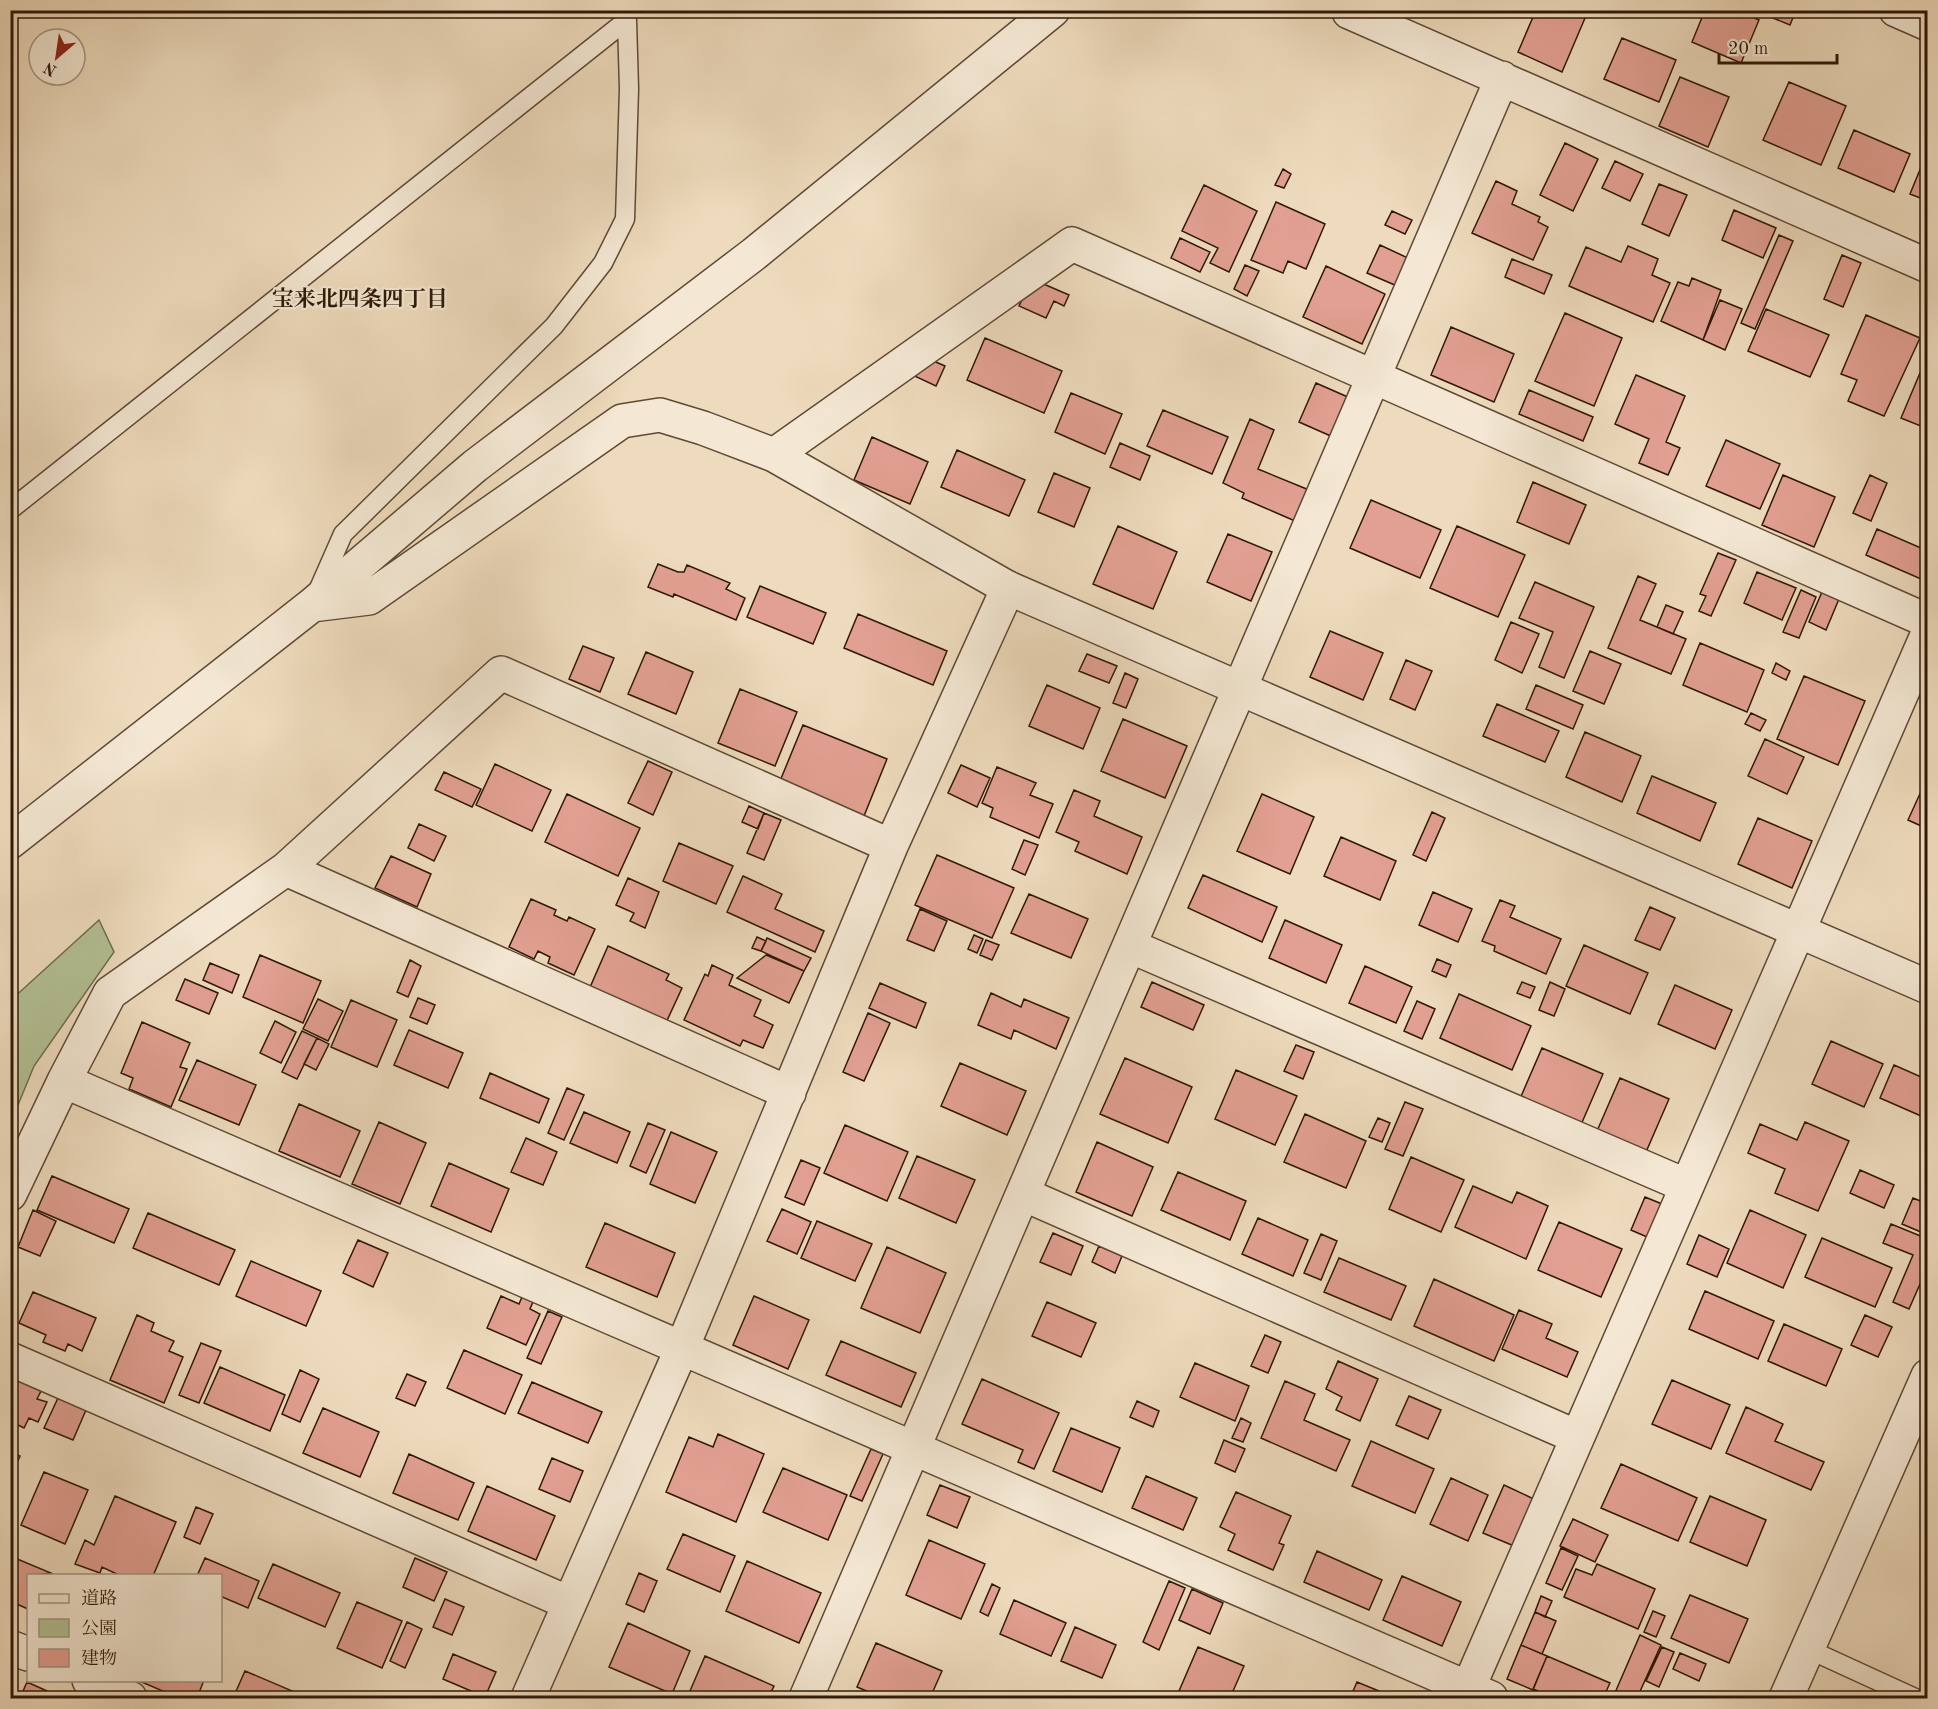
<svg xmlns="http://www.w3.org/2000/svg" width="1938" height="1709" viewBox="0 0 1938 1709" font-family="'Old Standard TT','Noto Serif JP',serif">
<rect width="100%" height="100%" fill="#eedbbd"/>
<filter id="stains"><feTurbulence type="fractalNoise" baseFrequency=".00333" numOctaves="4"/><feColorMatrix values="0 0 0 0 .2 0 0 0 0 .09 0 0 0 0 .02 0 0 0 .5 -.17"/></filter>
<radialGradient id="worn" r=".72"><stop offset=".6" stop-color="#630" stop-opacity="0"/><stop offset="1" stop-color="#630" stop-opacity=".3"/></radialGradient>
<path fill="#b3c195" stroke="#716c4e" stroke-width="1.5" d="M99,920L114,952L34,1066L11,1122V1000Z"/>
<path fill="#e2a092" stroke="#2f1808" stroke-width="1.5" d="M1536,10L1588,11L1562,72L1518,52Z
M1705,10H1737L1759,20L1741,63L1692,42Z
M1762,10H1796L1790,25L1761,13Z
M1622,38L1676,60L1659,102L1604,79Z
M1680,77L1729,97L1708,147L1659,126Z
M1789,82L1846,106L1821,165L1763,140Z
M1854,130L1910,154L1894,192L1838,168Z
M1565,143L1598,159L1573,211L1540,195Z
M1924,160L1928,161V201L1910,194Z
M1615,161L1643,174L1630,201L1602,188Z
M1283,169L1291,174L1284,188L1275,185Z
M1496,181L1517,191L1512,204L1540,217L1538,222L1548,227L1533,260L1472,233Z
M1659,184L1687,195L1669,236L1642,224Z
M1204,185L1257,211L1229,272L1210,263L1218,248L1182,231Z
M1276,202L1325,224L1306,269L1288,261L1283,273L1251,260Z
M1734,210L1776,228L1763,258L1722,240Z
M1392,211L1412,220L1405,234L1385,225Z
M1779,235L1793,241L1755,329L1741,323Z
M1180,238L1210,252L1200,272L1171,258Z
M1380,245L1410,259L1397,286L1367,273Z
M1628,246L1658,259L1652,275L1670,283L1653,322L1569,286L1586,247L1621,262Z
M1842,255L1861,263L1843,307L1824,299Z
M1512,259L1552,275L1544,294L1505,277Z
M1245,265L1259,271L1247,296L1234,289Z
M1326,266L1385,294L1362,344L1303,317Z
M1692,278L1721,290L1703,340L1661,321L1678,282L1689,286Z
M1032,279L1069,295L1064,306L1054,301L1046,318L1019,306Z
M1720,300L1742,309L1725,350L1703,340Z
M1766,309L1829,335L1810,377L1748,351Z
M1565,313L1622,338L1594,406L1535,381Z
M1866,315L1920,338L1884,416L1848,401L1857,380L1841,374Z
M1451,327L1514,354L1494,402L1431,375Z
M985,338L1062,371L1044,413L967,380Z
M917,354L945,366L936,386L908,373Z
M1920,373L1928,376V429L1901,418Z
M1636,375L1685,396L1666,442L1680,448L1668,475L1639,463L1649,439L1615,424Z
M1316,383L1350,398L1333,437L1299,422Z
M1529,390L1593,417L1583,441L1519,414Z
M1071,393L1122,414L1105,454L1055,432Z
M1163,410L1228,437L1212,474L1147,446Z
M1250,419L1274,430L1258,469L1309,490L1295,521L1242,498L1244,493L1223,483Z
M872,437L928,462L910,504L854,480Z
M1726,440L1780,464L1760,509L1706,486Z
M1120,443L1150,456L1140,480L1110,467Z
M957,450L1025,480L1009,516L941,487Z
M1054,473L1090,488L1074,527L1038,512Z
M1783,475L1835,497L1814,547L1762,525Z
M1870,475L1887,483L1871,521L1853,513Z
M1533,482L1586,505L1569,544L1517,522Z
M1371,500L1441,530L1420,578L1350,548Z
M1118,526L1177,552L1153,609L1093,584Z
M1457,526L1525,555L1498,617L1430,588Z
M1877,529L1928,551V565L1921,579L1866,555Z
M1228,534L1272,552L1251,601L1207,582Z
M1718,553L1736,560L1711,616L1699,611L1706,596L1700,594Z
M658,564L678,572H684L687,565L730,583L726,589L745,598L736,620L674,594L673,597L648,587Z
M1757,572L1796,588L1782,620L1744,603Z
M1638,576L1656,584L1640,620L1686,639L1671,674L1608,648Z
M1535,582L1594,607L1564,678L1539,667L1553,632L1519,618Z
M760,586L826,613L813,644L747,617Z
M1801,590L1816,597L1799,638L1783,632Z
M1822,592L1839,599L1826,630L1809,622Z
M1666,605L1683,612L1673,634L1657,627Z
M858,614L947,651L933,685L844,648Z
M1511,622L1539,634L1522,673L1495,660Z
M1330,631L1383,653L1363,700L1310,677Z
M1700,643L1764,670L1747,712L1683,685Z
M583,646L614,658L600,692L569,679Z
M1590,651L1621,664L1604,704L1573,691Z
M646,652L693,672L676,714L628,694Z
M1087,654L1117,666L1109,683L1079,671Z
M1406,660L1432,671L1415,710L1390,699Z
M1776,663L1790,671L1786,680L1772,673Z
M1125,673L1138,679L1126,708L1113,703Z
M1804,676L1865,701L1838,765L1777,739Z
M1047,685L1100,708L1083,749L1029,726Z
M1536,685L1583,705L1573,729L1526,709Z
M740,689L797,712L775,766L718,743Z
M1497,704L1559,731L1545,762L1483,736Z
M1751,713L1766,720L1760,731L1745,724Z
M1123,719L1187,746L1165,798L1101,771Z
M803,725L887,759L864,816L780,781Z
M1585,732L1641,756L1622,802L1566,777Z
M1765,739L1804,757L1787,794L1748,776Z
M648,761L672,772L653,815L628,803Z
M495,764L551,790L532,831L476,805Z
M961,765L990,778L977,807L948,793Z
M997,767L1036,783L1030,795L1053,804L1039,838L990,817L993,808L982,803Z
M444,772L481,789L472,807L435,790Z
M1652,776L1716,803L1700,841L1637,813Z
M1928,776V829L1908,820Z
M1074,790L1100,801L1094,816L1142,837L1127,874L1075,851L1079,842L1056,832Z
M567,794L640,828L618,876L545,842Z
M1262,794L1314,817L1290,874L1237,851Z
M749,806L764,813L758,829L742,822Z
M1432,812L1445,818L1426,861L1413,855Z
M764,813L781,820L764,860L747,853Z
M1758,818L1812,841L1792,888L1738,864Z
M419,824L446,836L434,861L408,848Z
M1341,837L1396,861L1380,900L1324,876Z
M1024,840L1038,845L1025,875L1012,869Z
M679,843L733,866L716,904L663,881Z
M937,855L1014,888L992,938L915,905Z
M391,856L431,874L417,907L375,888Z
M1203,875L1277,907L1262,942L1188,908Z
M743,876L782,894L775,909L824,931L815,952L727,912Z
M628,878L659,892L645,928L630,921L634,913L616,905Z
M1433,892L1472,909L1458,942L1419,925Z
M1029,894L1088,919L1071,958L1011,933Z
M531,899L556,910L554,915L567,921L569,917L595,929L574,975L548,963L550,957L538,951L534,959L509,947Z
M1500,900L1515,906L1510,917L1561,939L1546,974L1494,951L1495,946L1482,941Z
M1650,907L1675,918L1660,950L1635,940Z
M920,909L947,921L934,951L907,940Z
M1285,920L1342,945L1326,983L1269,958Z
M974,935L983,939L977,953L968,949Z
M757,937L766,941L761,951L752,948Z
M767,938L811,958L804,971L761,951Z
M986,940L999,945L992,960L980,955Z
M1584,945L1648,973L1630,1014L1566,986Z
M608,946L669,974L666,980L682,988L664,1027L588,992Z
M260,955L321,981L303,1023L243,997Z
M766,955L804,971L789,1003L737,978Z
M1437,959L1451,965L1446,977L1432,971Z
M410,960L421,966L408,997L397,992Z
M210,963L239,975L232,993L203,980Z
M712,965L733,975L729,985L761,1000L754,1016L773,1025L763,1048L743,1040L740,1046L684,1020L705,974L708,976Z
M1365,966L1412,987L1396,1023L1349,1003Z
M185,979L218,993L209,1014L176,1000Z
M1152,982L1204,1005L1193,1030L1141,1007Z
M1522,982L1535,987L1530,998L1517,993Z
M1550,982L1565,989L1554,1016L1539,1010Z
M880,983L926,1003L916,1028L869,1008Z
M1675,985L1732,1010L1715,1049L1658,1024Z
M991,993L1021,1007L1024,999L1069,1018L1056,1049L1014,1030L1011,1039L978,1025Z
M1459,994L1531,1026L1512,1070L1440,1038Z
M418,998L435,1005L427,1024L410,1017Z
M318,999L343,1011L328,1041L303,1029Z
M351,1000L397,1020L377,1067L331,1047Z
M1417,1001L1435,1009L1422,1039L1404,1031Z
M868,1013L890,1023L864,1081L843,1072Z
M275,1021L296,1032L281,1063L260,1053Z
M142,1022L190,1043L180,1067L187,1069L171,1107L129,1089L133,1078L121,1073Z
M409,1030L463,1053L448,1088L394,1065Z
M302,1031L317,1038L297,1079L282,1072Z
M317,1038L329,1044L316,1070L304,1064Z
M1831,1041L1883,1064L1864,1107L1812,1084Z
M1296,1045L1314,1052L1303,1079L1284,1071Z
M1542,1048L1603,1074L1580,1127L1519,1101Z
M1125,1058L1192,1087L1168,1143L1100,1114Z
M197,1060L256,1085L239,1125L179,1100Z
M960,1063L1026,1091L1007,1135L941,1106Z
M1894,1065L1928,1080V1119L1880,1098Z
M1236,1070L1297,1096L1275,1145L1215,1119Z
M490,1073L549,1099L539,1123L480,1098Z
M1620,1078L1669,1099L1646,1152L1597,1131Z
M567,1088L584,1095L564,1140L548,1133Z
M1405,1102L1423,1109L1403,1156L1385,1149Z
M299,1104L360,1131L340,1177L279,1151Z
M584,1112L630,1132L617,1163L570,1143Z
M1305,1114L1366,1141L1346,1188L1284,1162Z
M1378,1118L1390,1123L1382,1142L1369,1137Z
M379,1122L426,1143L400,1204L352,1184Z
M1805,1122L1849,1141L1818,1211L1775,1193L1785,1169L1748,1153L1760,1124L1797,1140Z
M648,1123L665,1130L646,1173L630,1166Z
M845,1125L908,1152L887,1201L824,1173Z
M671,1132L717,1152L695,1203L650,1184Z
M526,1138L557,1152L543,1185L511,1172Z
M1097,1142L1153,1167L1132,1216L1076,1192Z
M917,1156L975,1180L956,1223L899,1198Z
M1411,1157L1464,1180L1441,1232L1389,1209Z
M801,1160L820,1168L804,1205L785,1197Z
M449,1163L509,1189L491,1232L431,1206Z
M1860,1170L1894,1185L1884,1208L1850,1193Z
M1178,1172L1246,1201L1230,1240L1161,1210Z
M52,1176L129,1209L114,1243L37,1210Z
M1473,1186L1512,1203L1517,1192L1548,1206L1526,1259L1455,1227Z
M1645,1197L1662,1204L1647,1237L1631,1230Z
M1913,1198L1928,1204V1235L1902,1224Z
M782,1209L811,1222L797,1254L767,1241Z
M33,1210L56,1221L40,1256L18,1247Z
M1750,1210L1806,1235L1783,1288L1727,1263Z
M148,1213L235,1250L219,1285L133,1248Z
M1258,1218L1308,1240L1293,1276L1242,1254Z
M817,1221L872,1244L855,1281L801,1258Z
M1559,1222L1622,1249L1601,1297L1538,1270Z
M605,1223L675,1253L657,1297L586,1267Z
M1891,1224L1928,1239V1266L1909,1309L1893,1302L1913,1255L1883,1243Z
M1053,1233L1083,1246L1071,1275L1040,1262Z
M1321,1234L1337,1241L1321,1280L1304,1273Z
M1699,1235L1729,1249L1717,1277L1687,1264Z
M1822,1238L1892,1268L1875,1307L1805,1277Z
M358,1240L388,1253L373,1287L343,1273Z
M1099,1246L1122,1256L1115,1273L1092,1262Z
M887,1247L946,1273L920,1333L861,1308Z
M1339,1258L1406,1286L1391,1320L1324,1292Z
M251,1261L321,1291L306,1326L236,1296Z
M1434,1279L1514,1315L1494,1361L1414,1326Z
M1705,1291L1774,1321L1758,1359L1689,1329Z
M33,1292L96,1318L82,1351L68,1344L65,1351L43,1342L46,1335L19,1323Z
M501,1296L519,1304L522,1297L533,1302L530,1309L540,1314L526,1345L487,1328Z
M754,1296L809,1320L788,1369L733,1345Z
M1047,1302L1096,1323L1081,1357L1032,1336Z
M1519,1310L1552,1324L1546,1338L1578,1352L1567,1377L1502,1349Z
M548,1311L562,1317L541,1364L527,1358Z
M137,1315L154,1323L151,1331L174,1341L169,1351L183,1357L164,1403L110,1380Z
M1865,1315L1892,1327L1878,1357L1851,1345Z
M1784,1324L1842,1349L1826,1386L1768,1361Z
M1265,1335L1281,1342L1268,1373L1251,1366Z
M841,1341L916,1373L901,1407L826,1375Z
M201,1343L221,1351L199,1403L179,1395Z
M464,1350L522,1375L505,1414L447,1388Z
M1338,1361L1378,1379L1360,1421L1336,1410L1342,1397L1326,1389Z
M1195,1363L1249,1386L1235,1421L1180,1397Z
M220,1367L285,1395L270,1431L204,1403Z
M300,1370L319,1379L300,1422L282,1414Z
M407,1374L426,1382L415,1406L396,1398Z
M10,1377L41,1391L37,1399L47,1402L38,1422L29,1418L24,1428L10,1421Z
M982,1379L1059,1413L1034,1469L1018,1462L1023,1450L962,1424Z
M1672,1380L1730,1405L1711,1449L1652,1424Z
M1285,1381L1315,1394L1304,1420L1350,1440L1336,1471L1261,1438Z
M532,1382L602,1412L588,1443L518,1413Z
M1409,1396L1441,1410L1428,1439L1396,1425Z
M58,1398L86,1410L73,1440L44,1428Z
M1137,1401L1159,1411L1153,1427L1130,1417Z
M1746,1407L1783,1424L1775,1441L1824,1462L1811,1490L1726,1453Z
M323,1408L379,1432L360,1477L303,1453Z
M1241,1418L1251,1423L1243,1442L1232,1438Z
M1071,1428L1120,1448L1102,1492L1053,1471Z
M718,1434L764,1454L736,1522L666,1492L689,1437L713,1447Z
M1224,1440L1245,1449L1235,1472L1215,1463Z
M1371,1441L1434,1469L1415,1513L1352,1486Z
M871,1449L883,1454L862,1501L850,1496Z
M10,1451L20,1456L10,1478Z
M409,1454L474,1483L458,1520L393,1493Z
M552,1458L583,1471L570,1502L539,1489Z
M1621,1464L1697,1498L1678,1541L1601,1508Z
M783,1468L847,1495L828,1540L763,1512Z
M44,1472L88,1490L65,1544L21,1525Z
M1146,1476L1197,1498L1183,1530L1132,1508Z
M1451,1478L1488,1495L1468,1541L1430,1524Z
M940,1485L970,1497L957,1528L927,1515Z
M1504,1485L1534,1499L1514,1546L1483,1533Z
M487,1486L555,1516L536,1560L468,1531Z
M1236,1492L1291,1516L1279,1543L1284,1545L1273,1570L1228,1550L1235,1534L1220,1527Z
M115,1496L176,1522L153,1576H121L102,1567L100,1573L75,1564L85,1540L94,1545Z
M1710,1496L1766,1520L1747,1566L1690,1542Z
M196,1507L213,1514L200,1544L184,1537Z
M1573,1519L1608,1535L1595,1562L1560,1546Z
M683,1534L735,1556L720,1592L667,1569Z
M929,1540L985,1564L961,1619L906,1595Z
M1561,1548L1578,1556L1562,1590L1546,1583Z
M1317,1551L1382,1580L1369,1610L1304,1582Z
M10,1556L51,1573L28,1576V1609L10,1601Z
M205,1558L259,1581L248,1608L220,1596V1576H197Z
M415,1558L447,1572L434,1601L403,1587Z
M747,1561L821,1593L799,1643L726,1611Z
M273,1564L340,1593L325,1627L258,1598Z
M1597,1564L1655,1589L1638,1629L1564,1597L1576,1569L1592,1575Z
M639,1573L657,1581L644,1612L626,1604Z
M1402,1576L1461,1602L1442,1646L1383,1620Z
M1169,1581L1185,1588L1159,1650L1143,1642Z
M992,1584L1000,1588L988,1616L980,1612Z
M1192,1589L1223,1603L1210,1634L1179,1620Z
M1690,1595L1748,1619L1729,1663L1671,1638Z
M1541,1596L1552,1601L1545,1617L1535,1612Z
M445,1599L464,1607L452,1635L433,1627Z
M1014,1600L1066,1623L1051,1656L1000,1634Z
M357,1602L402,1621L382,1668L337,1648Z
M1653,1611L1665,1616L1656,1637L1644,1632Z
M1535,1612L1556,1621L1542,1654L1521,1645Z
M407,1622L422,1629L405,1668L390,1661Z
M628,1623L690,1651L672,1694L609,1667Z
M1075,1627L1116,1645L1102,1678L1061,1661Z
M1640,1635L1661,1645L1637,1698H1621L1614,1695Z
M876,1643L942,1671L930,1698H883L857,1687Z
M1521,1645L1547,1656L1533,1690L1507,1679Z
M1198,1647L1244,1666L1230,1698H1176Z
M1662,1647L1674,1652L1659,1687L1646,1681Z
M1680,1653L1706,1664L1699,1681L1673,1669Z
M453,1654L496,1672L485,1697L443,1679Z
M705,1656L774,1686L768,1698H687Z
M1547,1656L1610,1683L1603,1698H1556L1533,1689Z
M245,1671L297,1693L294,1698H233Z
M137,1680H204L197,1698H179Z
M27,1682L47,1691L44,1698H20Z
M1357,1682L1396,1698H1350Z"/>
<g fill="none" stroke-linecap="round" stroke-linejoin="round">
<defs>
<path id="service" d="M10,510L627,20L629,89L625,219L603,263L554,326L343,534L317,593
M1808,1649L1915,1698"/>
<path id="minor" d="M1896,10L1928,24
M1349,12L1928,266
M774,455L1072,244L1928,621
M312,605L369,598L622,421L660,415L703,428L774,455L1008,588L891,846L682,1348L528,1698
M10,842L312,605L475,466L754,254L1053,10
M286,869L789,1093
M1130,946L1687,1186
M64,1081L1491,1698
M10,1194L64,1081L110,993L286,869L501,673L891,846
M1023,1194L1577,1437
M10,1359L569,1603
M10,1647L28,1654
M89,1680L130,1698
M806,1698L1502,78
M1464,1698L1928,633
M1786,1698L1928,1376"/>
<path id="tertiary" d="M1008,588L1928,987"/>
</defs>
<use href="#service" stroke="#5f4935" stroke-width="21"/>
<use href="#minor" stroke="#5f4935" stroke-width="36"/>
<use href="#tertiary" stroke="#5f4935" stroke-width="36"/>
<use href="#service" stroke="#f4e8d4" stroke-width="18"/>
<use href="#minor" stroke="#f4e8d4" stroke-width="33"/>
<use href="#tertiary" stroke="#f4e8d4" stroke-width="33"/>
</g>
<g text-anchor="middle" stroke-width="4.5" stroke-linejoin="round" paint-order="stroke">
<g font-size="22" font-weight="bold" fill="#2f1808" stroke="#f4e8d4">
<text x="360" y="306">宝来北四条四丁目</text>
</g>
</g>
<rect width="1938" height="1709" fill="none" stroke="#eedbbd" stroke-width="36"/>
<rect x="12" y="12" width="1914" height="1685" fill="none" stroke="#2f1808" stroke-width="3"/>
<rect x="18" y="18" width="1902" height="1673" fill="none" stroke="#2f1808" stroke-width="1.5"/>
<rect x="27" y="1574" width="195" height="108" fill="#f4e8d4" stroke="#a59582" stroke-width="1.5"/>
<rect x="39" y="1594" width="30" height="9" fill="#f4e8d4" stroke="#a59582" stroke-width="1.5"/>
<text x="81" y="1604" font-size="18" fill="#2f1808">道路</text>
<rect x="39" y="1619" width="30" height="18" fill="#b3c195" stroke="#a59582" stroke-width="1.5"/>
<text x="81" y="1634" font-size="18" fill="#2f1808">公園</text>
<rect x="39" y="1649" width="30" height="18" fill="#e2a092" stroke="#a59582" stroke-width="1.5"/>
<text x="81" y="1664" font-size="18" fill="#2f1808">建物</text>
<g transform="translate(57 57) rotate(209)"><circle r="28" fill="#f4e8d4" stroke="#a59582" stroke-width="1.5"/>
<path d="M0-4.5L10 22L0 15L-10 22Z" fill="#8f2418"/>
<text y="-9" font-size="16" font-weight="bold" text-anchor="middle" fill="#2f1808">N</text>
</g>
<path d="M1719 54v9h118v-9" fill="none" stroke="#2f1808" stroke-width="3"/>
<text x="1728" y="54" font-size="18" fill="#2f1808" stroke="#f4e8d4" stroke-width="4.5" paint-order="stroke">20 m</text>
<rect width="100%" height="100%" filter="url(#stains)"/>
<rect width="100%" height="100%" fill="url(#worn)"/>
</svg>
